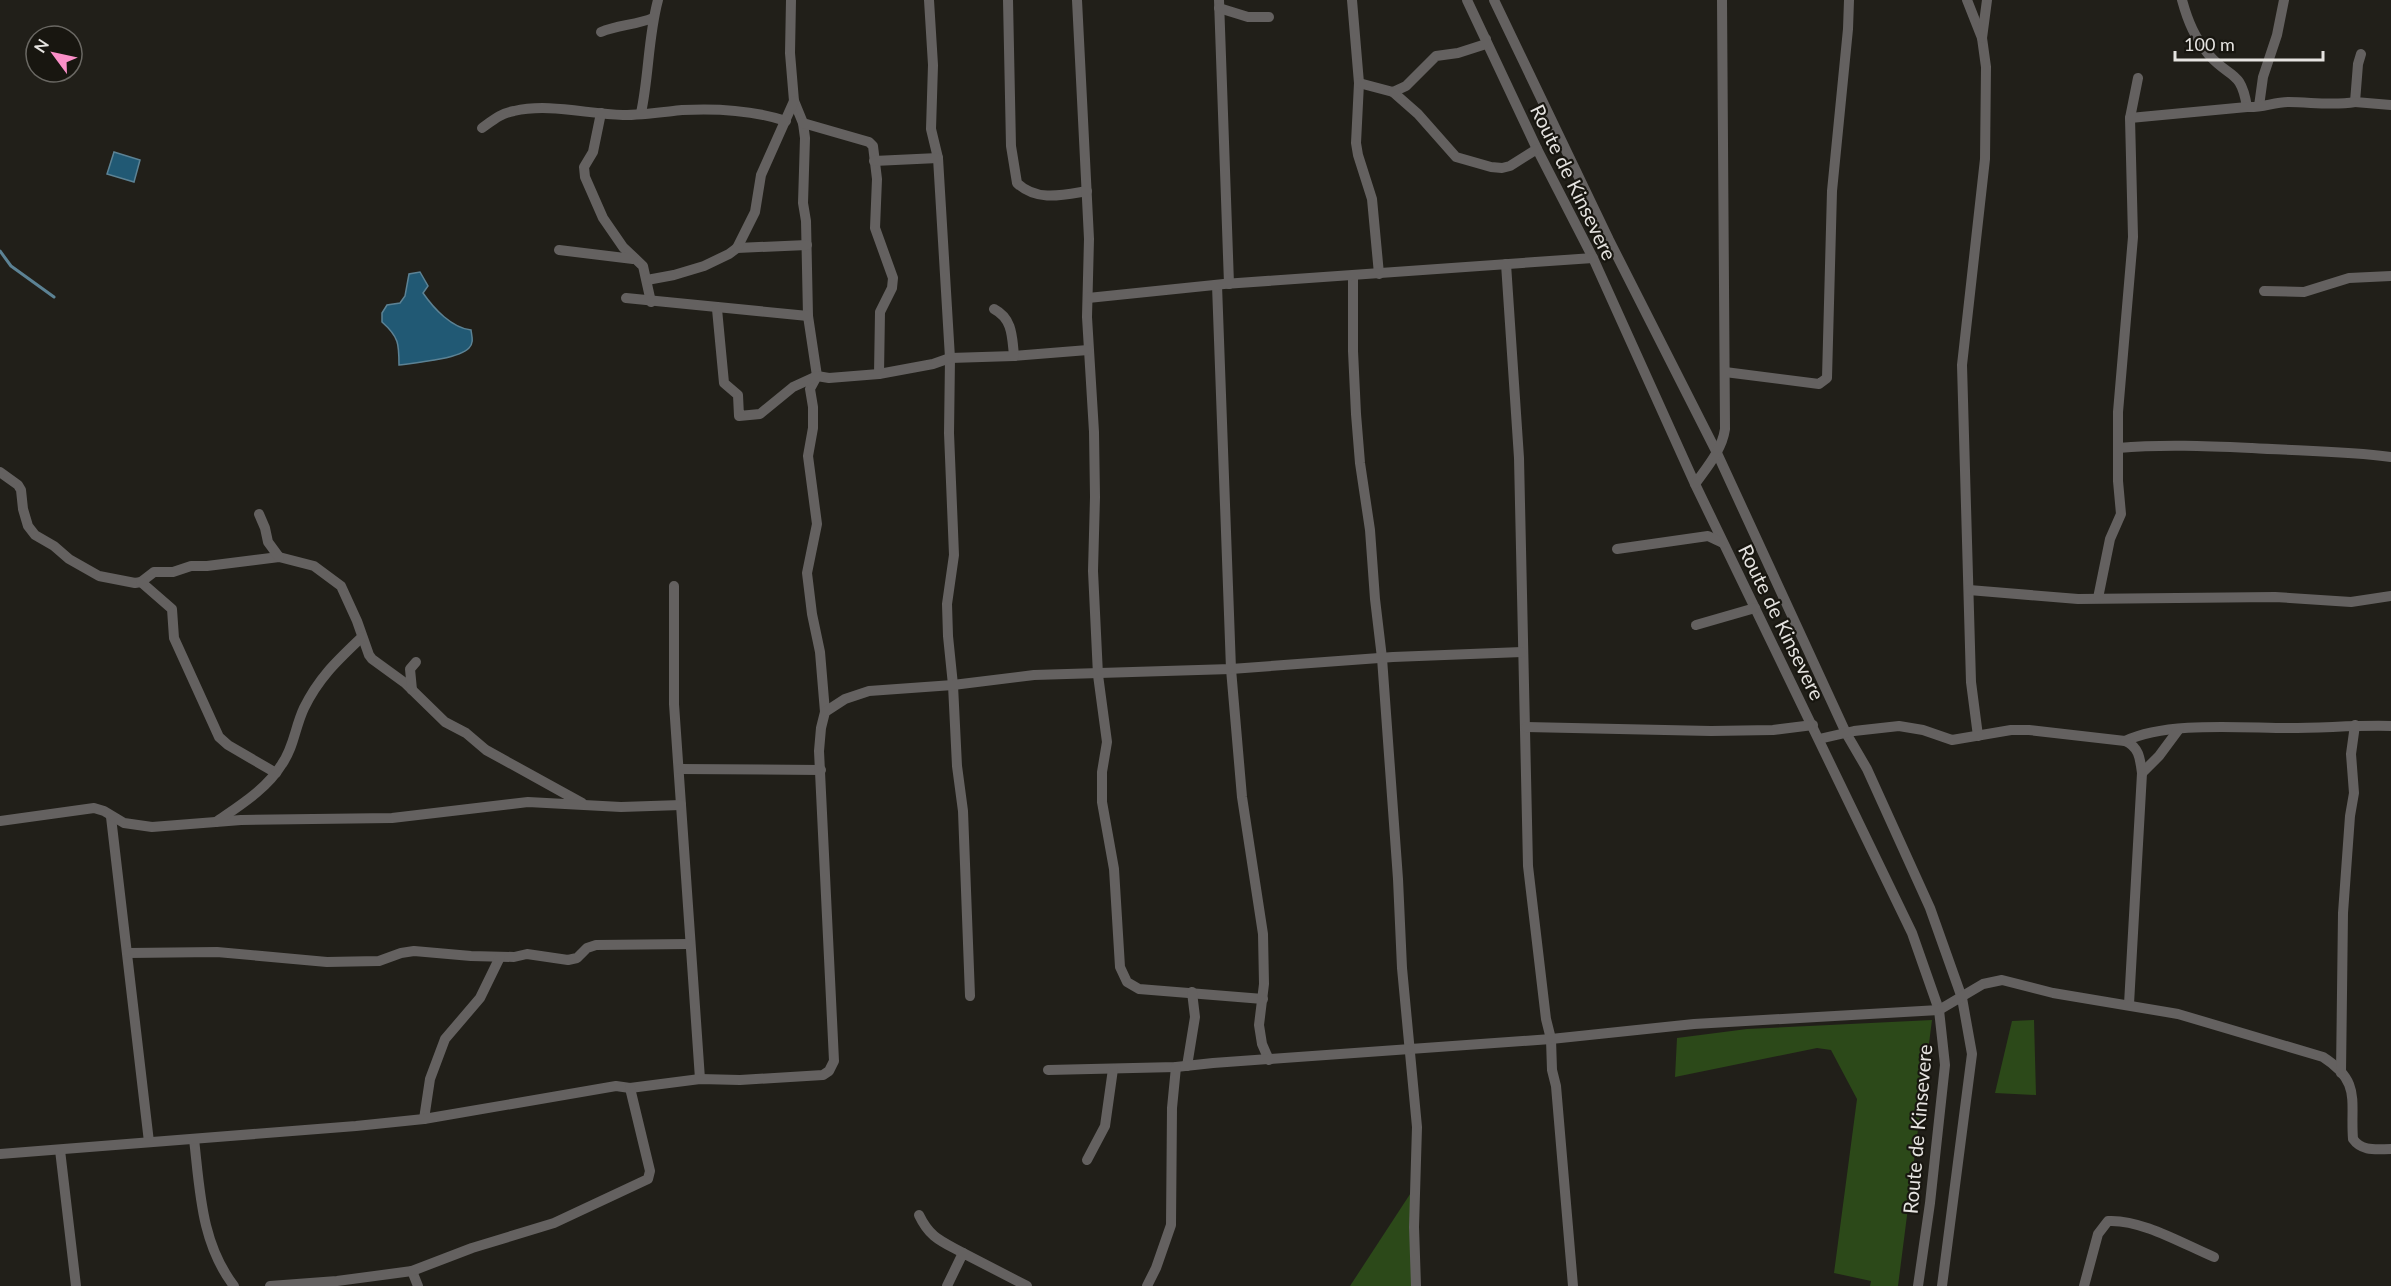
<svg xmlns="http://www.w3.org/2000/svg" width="2391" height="1286" viewBox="0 0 2391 1286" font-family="Lato,sans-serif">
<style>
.green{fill:#2c4919}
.water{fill:#215974;stroke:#5c8294;stroke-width:1.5}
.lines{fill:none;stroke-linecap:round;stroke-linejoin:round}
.stream{stroke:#5c8294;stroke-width:3}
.street{stroke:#646160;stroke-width:10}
.labels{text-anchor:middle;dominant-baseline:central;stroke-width:4.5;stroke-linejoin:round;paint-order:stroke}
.street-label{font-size:20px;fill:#e5e3e0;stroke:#181610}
</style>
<rect width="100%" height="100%" fill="#211f19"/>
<g class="green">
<polygon points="1932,1020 1898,1286 1870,1286 1871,1281 1834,1273 1857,1099 1831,1050 1817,1048 1675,1077 1677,1038 1747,1029"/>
<polygon points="2034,1020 2036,1095 1995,1093 2012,1021"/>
<polygon points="1416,1185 1417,1286 1350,1286"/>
</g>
<g class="water">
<polygon points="114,152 140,160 134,182 107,174"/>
<path d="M420 272 428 286 423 293C434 309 452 328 471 330 472 337 474 343 469 348 459 359 414 363 399 365 399 344 399 337 382 322V313L387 305 400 303 405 296 409 274Z"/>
</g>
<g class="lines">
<polyline class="stream" points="0,251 11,266 54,297"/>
<g class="street">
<polyline points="791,0 790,53 794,101 803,123 805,138 803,203 806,221 808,316 817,376 810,389 813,407 813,428 808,456 817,524 807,573 812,614 820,652 825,712"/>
<polyline points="929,0 933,65 931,129 938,158"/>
<path d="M1008 0 1011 146 1017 183C1037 202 1063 195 1087 191"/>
<polyline points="1077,0 1089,239 1087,317 1094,432 1095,497 1093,571 1098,675 1107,742 1102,772 1102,802 1114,869 1120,967 1127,982 1139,989 1263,999"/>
<polyline points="1219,0 1229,284"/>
<polyline points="1352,0 1359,83 1356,143 1358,155 1372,199 1379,274"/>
<polyline points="1467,0 1537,149 1593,258 1695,484 1912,933 1939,1010 1945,1065 1930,1203 1918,1286"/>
<polyline points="1494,0 1609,240 1717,453 1846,733 1867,769 1930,908 1962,998 1972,1054 1942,1286"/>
<polyline points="1967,0 1982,38 1986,67 1985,159 1962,365 1971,682 1978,736"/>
<path d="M2182 0C2188 22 2195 38 2209 55 2230 79 2241 69 2247 107"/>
<polyline points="1219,8 1248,17 1269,17"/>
<path d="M601 32C617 25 636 25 653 18"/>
<polyline points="1982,38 1987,0"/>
<polyline points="2361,54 2358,64 2355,102 2391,105"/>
<polyline points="1359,83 1393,92 1406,86 1436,56 1458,53 1486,44 1486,39"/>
<polyline points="1393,92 1418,114 1456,157 1491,167 1502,168 1510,166 1537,149"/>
<polyline points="2259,106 2263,77 2277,35 2284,0"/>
<polyline points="601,113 593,152 584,167 585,177 603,218 623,247 643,266 651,302"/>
<path d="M641 113C649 76 648 37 658 0"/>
<path d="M2130 118 2247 107C2262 108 2274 102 2289 102 2311 102 2332 106 2355 102"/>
<polyline points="803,123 869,142 873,146 877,179 875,228 893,278 892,288 880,312 879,374"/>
<path d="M482 128C492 121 501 113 514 111 549 103 587 114 623 115 642 115 663 112 682 110 718 108 752 110 786 121"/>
<polyline points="874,161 938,158 950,358 949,433 954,555 947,604 948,636 953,685 957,766 963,811 970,996"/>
<polyline points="737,248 807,245"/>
<polyline points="559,250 633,259"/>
<polyline points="1506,264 1519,458 1528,866 1546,1019 1551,1039 1552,1070 1556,1086 1573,1286"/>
<polyline points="1353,276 1353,351 1356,414 1360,463 1370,530 1375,599 1382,658 1398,879 1402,968 1417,1127 1414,1227 1416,1286"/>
<polyline points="647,280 674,275 704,266 729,254 737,248 755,212 761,175 794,101"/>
<polyline points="1217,285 1231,669 1242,797 1263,934 1264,984 1259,1025 1262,1044 1269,1060"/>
<polyline points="2264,291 2304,292 2349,278 2391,276"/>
<polyline points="626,298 808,316"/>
<polyline points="1088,298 1224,284 1593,258"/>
<polyline points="717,309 724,383 738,395 739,416 760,414 793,387 817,376 829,378 879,374 933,364 950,358 1014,356 1088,350"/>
<path d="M994 309C1013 319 1012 337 1014 356"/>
<polyline points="1725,372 1819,384 1827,378 1832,191 1848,29 1849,0"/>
<path d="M2118 448C2163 444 2207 446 2252 448 2299 451 2345 451 2391 457"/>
<polyline points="0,472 18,485 21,490 23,509 28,526 35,535 54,546 69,559 99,576 135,583 141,582 154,572 173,572 191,566 207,566 279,557 314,566 341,586 357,621 369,655 372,659 405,683 445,722 466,733 486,750 582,803"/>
<path d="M1695 484C1707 467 1722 450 1725 429L1722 0"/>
<polyline points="259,514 265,528 268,542 279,557"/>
<polyline points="1617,549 1708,536 1723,543"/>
<polyline points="141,582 172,609 174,638 219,737 228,745 276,773"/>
<polyline points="674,586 674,704 700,1079"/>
<polyline points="1969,590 2078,599 2275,597 2351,602 2391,596"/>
<polyline points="2098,598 2110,539 2121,514 2118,481 2118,412 2133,237 2130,118 2138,78"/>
<polyline points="1696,625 1755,608"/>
<polyline points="412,690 410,669 416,662"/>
<polyline points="1526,727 1711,731 1773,730 1813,725"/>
<path d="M1819 739 1854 731 1899 726 1923 730 1952 740 2011 730H2029L2125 741C2139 747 2140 758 2142 773L2129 1004"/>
<path d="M2125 741C2167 721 2242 728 2289 728 2323 728 2357 725 2391 726"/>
<polyline points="679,769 821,770"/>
<polyline points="2142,773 2159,756 2179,729"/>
<polyline points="111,817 149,1142"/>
<polyline points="0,821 94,808 104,811 124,823 152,827 241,820 392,818 528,802 621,807 681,805"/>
<path d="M216 822C239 806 267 789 282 764 294 747 295 727 304 708 319 677 338 660 362 637"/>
<polyline points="128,953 217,952 327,962 379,961 401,953 414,951 471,956 514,957 527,954 568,960 577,958 587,948 596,945 689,944"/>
<polyline points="1187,1066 1195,1017 1192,992"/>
<path d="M1048 1070 1176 1067 1213 1063 1551 1039 1694 1024 1939 1010 1983 984 2002 980 2053 993 2178 1014 2323 1057C2362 1082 2350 1101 2353 1139 2362 1152 2377 1149 2391 1149"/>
<polyline points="2341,1073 2343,913 2350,816 2354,793 2351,754 2355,725"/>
<polyline points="424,1119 430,1079 445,1039 480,998 500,957"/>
<path d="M194 1139C200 1191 201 1243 234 1286"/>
<polyline points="60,1150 76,1286"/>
<polyline points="0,1154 356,1126 424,1119 616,1086 630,1088 700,1079 740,1080 823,1075 829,1071 834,1061 819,751 821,728 825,712 845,699 869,691 953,685 1034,675 1231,669 1393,657 1522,652"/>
<polyline points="1087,1160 1105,1126 1113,1069"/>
<path d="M919 1215C930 1238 941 1241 963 1253"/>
<polyline points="412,1271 418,1286"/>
<polyline points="270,1286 337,1281 412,1271 472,1248 554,1223 648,1179 650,1171 630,1088"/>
<polyline points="947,1286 963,1253 1027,1286"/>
<polyline points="1147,1286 1156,1268 1171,1225 1172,1108 1176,1067"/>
<path d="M2084 1286 2098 1234 2108 1221C2141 1219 2183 1244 2214 1257"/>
</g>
</g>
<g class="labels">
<g class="street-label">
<text transform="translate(1574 182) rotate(64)">Route de Kinsevere</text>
<text transform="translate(1782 622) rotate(64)">Route de Kinsevere</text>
<text transform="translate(1917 1129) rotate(-85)">Route de Kinsevere</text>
</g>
</g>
<g transform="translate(54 54) rotate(303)"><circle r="28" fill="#181610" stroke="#6a6863" stroke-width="1.5"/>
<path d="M0-4.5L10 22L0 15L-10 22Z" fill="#fa8fc8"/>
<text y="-9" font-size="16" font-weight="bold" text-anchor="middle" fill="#e5e3e0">N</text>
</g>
<path d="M2175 51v9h148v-9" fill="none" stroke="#e5e3e0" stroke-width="3"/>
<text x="2184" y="51" font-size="18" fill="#e5e3e0" stroke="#181610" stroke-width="4.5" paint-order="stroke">100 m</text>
</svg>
